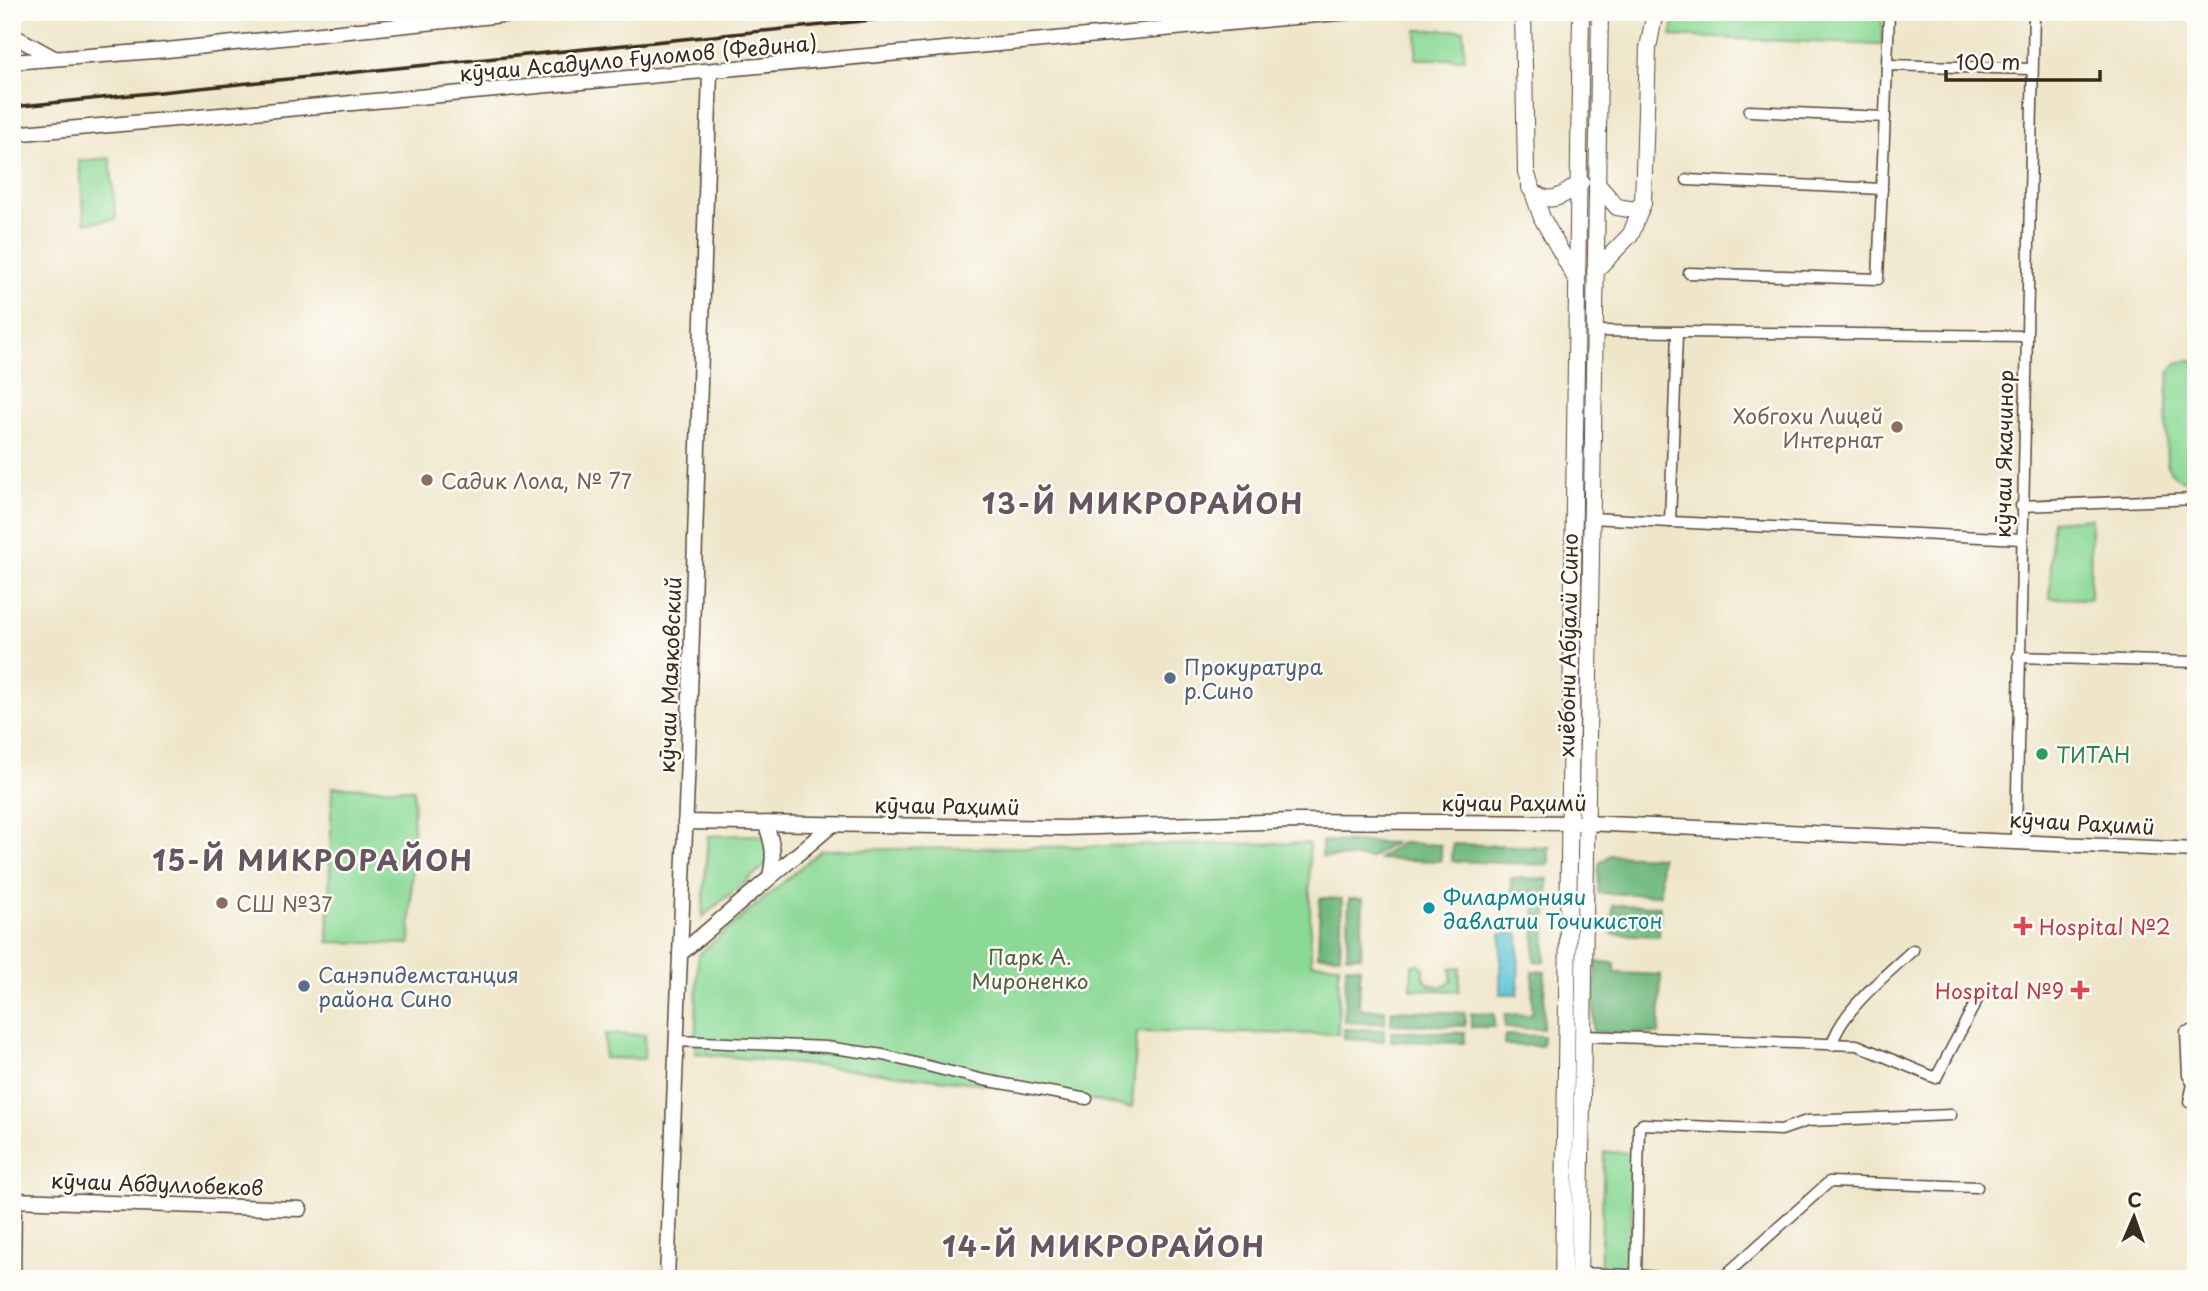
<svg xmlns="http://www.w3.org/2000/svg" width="2208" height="1291" viewBox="0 0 2208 1291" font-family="'Playpen Sans',sans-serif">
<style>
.green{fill:#8cd996;stroke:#64825a;stroke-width:2}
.forest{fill:#71b97f;stroke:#56724e;stroke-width:2}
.water{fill:#59c2d5;stroke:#4a767a;stroke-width:2}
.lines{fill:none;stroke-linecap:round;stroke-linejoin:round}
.minor-casing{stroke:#564638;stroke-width:13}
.tertiary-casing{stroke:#564638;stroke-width:17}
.secondary-casing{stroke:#564638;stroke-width:18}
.minor{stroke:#fff;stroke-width:10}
.tertiary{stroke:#fff;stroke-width:14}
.secondary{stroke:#fff;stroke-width:16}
.rail{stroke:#3b2a1e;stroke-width:3.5}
.education-dot{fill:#8d6e63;stroke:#fdfcf7;stroke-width:2.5}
.service-dot{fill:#5c6f8a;stroke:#fdfcf7;stroke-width:2.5}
.leisure-dot{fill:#2e9e5b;stroke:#fdfcf7;stroke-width:2.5}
.culture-dot{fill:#0f9aa8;stroke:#fdfcf7;stroke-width:2.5}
.health-dot{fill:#e0444e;stroke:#fdfcf7;stroke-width:2.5}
.labels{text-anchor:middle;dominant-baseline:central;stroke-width:5;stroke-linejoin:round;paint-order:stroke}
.street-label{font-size:21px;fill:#3b2a1e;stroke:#fdfcf7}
.education-label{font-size:21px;fill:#785e54;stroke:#fdfcf7;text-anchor:start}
.service-label{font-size:21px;fill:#4e5e75;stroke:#fdfcf7;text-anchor:start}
.leisure-label{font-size:21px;fill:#27864d;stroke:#fdfcf7;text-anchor:start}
.culture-label{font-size:21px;fill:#0d838f;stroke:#fdfcf7;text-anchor:start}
.health-label{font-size:21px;fill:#be3a42;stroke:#fdfcf7;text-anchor:start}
.park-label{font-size:21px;fill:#535f42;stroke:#fdfcf7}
.district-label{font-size:28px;font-weight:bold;letter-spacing:2px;fill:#675660;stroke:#fdfcf7}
</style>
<rect width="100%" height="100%" fill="#fdfcf7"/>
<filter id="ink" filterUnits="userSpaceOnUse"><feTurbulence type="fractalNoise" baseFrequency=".0143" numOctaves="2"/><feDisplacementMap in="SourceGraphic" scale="14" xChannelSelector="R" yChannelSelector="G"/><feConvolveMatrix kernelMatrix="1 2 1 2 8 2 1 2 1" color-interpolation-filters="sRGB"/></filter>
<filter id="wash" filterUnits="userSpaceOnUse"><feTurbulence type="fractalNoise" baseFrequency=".00686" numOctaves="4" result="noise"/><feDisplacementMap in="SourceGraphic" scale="28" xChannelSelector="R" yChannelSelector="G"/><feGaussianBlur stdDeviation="1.57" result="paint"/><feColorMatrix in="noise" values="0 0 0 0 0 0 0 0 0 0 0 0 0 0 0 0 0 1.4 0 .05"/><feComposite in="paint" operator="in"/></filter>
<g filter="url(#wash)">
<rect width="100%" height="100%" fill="#efe6ca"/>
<g class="green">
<polygon points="1676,12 1882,12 1882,45 1671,36"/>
<polygon points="1417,30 1464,30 1464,59 1416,59"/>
<polygon points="110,158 116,219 85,223 79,161"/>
<path d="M2190 360 2196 361V480C2186 482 2172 478 2168 467 2165 460 2167 379 2170 372 2172 368 2174 366 2177 363Z"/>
<polygon points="2091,518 2090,599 2050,598 2052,521"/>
<polygon points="332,787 414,789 410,944 328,942"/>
<polygon points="752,835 763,836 771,843 765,866 702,917 708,836"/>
<polygon points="1309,843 1311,963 1339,965 1338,1034 1137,1032 1132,1108 1032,1089 695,1053 698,955 821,850"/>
<path d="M1419 964 1424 968V977L1428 984C1438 987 1444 988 1452 980L1450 968 1460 967 1459 991 1411 989 1412 965Z"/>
<polygon points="605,1034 645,1035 644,1059 604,1058"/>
<polygon points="1604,1152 1633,1153 1629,1279 1600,1279"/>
</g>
<g class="forest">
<polygon points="1100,12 1240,12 1102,26"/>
<polygon points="1322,841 1394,843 1371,858 1322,857"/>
<polygon points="1401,843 1441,845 1441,861 1378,859"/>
<polygon points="1453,844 1549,847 1549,865 1452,861"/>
<polygon points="1610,855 1661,857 1660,895 1598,893 1599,864"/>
<polygon points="1511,878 1548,879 1547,916 1535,916 1536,893 1511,892"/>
<polygon points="1320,898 1342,899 1340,956 1318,955"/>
<polygon points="1349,899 1363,899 1361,956 1347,956"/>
<polygon points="1613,905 1660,906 1659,936 1612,934"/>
<polygon points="1535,926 1546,926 1545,962 1534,961"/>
<polygon points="1596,962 1615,963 1615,973 1661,975 1659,1034 1593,1032"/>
<polygon points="1346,966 1360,967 1359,1009 1385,1010 1385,1024 1344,1022"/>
<polygon points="1533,971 1545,972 1543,1029 1505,1028 1505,1014 1532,1015"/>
<polygon points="1392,1010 1465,1013 1465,1026 1391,1024"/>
<polygon points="1471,1013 1494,1014 1494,1027 1471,1027"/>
<polygon points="1344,1029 1384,1030 1384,1041 1344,1039"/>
<polygon points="1391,1031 1465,1033 1464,1043 1391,1041"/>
<polygon points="1505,1035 1543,1036 1542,1046 1504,1045"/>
</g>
<polygon class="water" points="1501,934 1519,934 1518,994 1500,994"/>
</g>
<g filter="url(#ink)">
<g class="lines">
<g class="minor-casing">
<g id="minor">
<polyline points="1887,65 1889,12"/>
<polyline points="1749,111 1885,117"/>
<polyline points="1687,180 1882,189"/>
<polyline points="1689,273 1878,279 1887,65 2032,69"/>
<polyline points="1594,331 2025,336"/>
<polyline points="2021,506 2196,499"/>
<polyline points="1590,518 2021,539"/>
<polyline points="1670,522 1677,334"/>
<polyline points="2018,657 2196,662"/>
<polyline points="2016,839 2034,12"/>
<polyline points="1583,1036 1857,1045 1936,1078 1977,1000"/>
<polyline points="676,1041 826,1047 883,1055 984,1080 1087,1099"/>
<path d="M1832 1045C1839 1013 1889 972 1913 950"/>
<polyline points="2189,1102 2193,1084 2188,1075 2186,1032 2196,1030"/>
<polyline points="1579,1273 1715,1279"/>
<polyline points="15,1279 16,1200"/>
<polyline points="1636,1279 1639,1127 1643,1124 1781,1130 1807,1121 1951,1115"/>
<polyline points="1721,1279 1829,1182 1977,1187"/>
</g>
</g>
<g class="tertiary-casing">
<g id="tertiary">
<polyline points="12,35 54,58"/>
<polyline points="12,62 167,50 532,12"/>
<polyline points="12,134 1350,12"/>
<polyline points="685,822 1064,828 1293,821 1585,823 2196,850"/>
<path d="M766 825C773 844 775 856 770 876"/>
<polyline points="680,954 832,825"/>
<polyline points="12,1200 300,1209"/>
<polyline points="667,1279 688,757 710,72"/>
</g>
</g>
<g class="secondary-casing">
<g id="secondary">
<polyline points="1523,12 1526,172 1542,218 1576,279"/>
<polyline points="1597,184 1617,207 1635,210 1643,203"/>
<path d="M1530 188C1548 208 1564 196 1581 182"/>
<polyline points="1595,271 1631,234 1643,203 1648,48 1655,12"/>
<polyline points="1563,1279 1581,12"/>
<polyline points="1579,1279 1600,12"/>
</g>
</g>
<use href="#minor" class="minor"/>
<use href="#tertiary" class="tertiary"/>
<use href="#secondary" class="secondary"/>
<polyline class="rail" points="12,107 951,12"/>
</g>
</g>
<g class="education-dot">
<circle cx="1897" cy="427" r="7"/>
<circle cx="427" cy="480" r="7"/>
<circle cx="222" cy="903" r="7"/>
</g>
<g class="service-dot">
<circle cx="1170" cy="678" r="7"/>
<circle cx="304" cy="986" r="7"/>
</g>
<circle class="leisure-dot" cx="2042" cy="754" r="7"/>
<circle class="culture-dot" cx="1429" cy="908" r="7"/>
<g class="health-dot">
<path d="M2019.5 915.5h7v7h7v7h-7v7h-7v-7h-7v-7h7z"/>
<path d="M2076.5 979.5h7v7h7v7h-7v7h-7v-7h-7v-7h7z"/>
</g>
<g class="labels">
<g class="street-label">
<text transform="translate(638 57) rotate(-5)">кӯчаи Асадулло Ғуломов (Федина)</text>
<text transform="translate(2003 454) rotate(-89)">кӯчаи Якачинор</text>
<text transform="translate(1567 645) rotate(-89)">хиёбони Абӯалӣ Сино</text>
<text transform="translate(669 675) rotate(-88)">кӯчаи Маяковский</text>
<text x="1514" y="802">кӯчаи Раҳимӣ</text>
<text transform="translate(947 805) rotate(1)">кӯчаи Раҳимӣ</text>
<text transform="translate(2082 822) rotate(3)">кӯчаи Раҳимӣ</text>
<text transform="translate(157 1183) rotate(2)">кӯчаи Абдуллобеков</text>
</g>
<g class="education-label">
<text x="1883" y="415" text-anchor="end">Хобгохи Лицей<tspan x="1883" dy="24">Интернат</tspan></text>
<text x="441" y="480">Садик Лола, № 77</text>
<text x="236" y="903">СШ №37</text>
</g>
<g class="service-label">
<text x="1184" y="666">Прокуратура<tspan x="1184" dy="24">р.Сино</tspan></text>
<text x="318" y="974">Санэпидемстанция<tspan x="318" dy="24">района Сино</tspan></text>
</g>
<g class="leisure-label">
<text x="2056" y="754">ТИТАН</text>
</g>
<g class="culture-label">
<text x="1443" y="896">Филармонияи<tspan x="1443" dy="24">давлатии Точикистон</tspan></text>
</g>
<g class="health-label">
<text x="2039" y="926">Hospital №2</text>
<text x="2064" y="990" text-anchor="end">Hospital №9</text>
</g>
<g class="park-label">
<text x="1030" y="956">Парк А.<tspan x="1030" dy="24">Мироненко</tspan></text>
</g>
<g class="district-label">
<text x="1143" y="502">13-Й МИКРОРАЙОН</text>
<text x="313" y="859">15-Й МИКРОРАЙОН</text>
<text x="1104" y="1245">14-Й МИКРОРАЙОН</text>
</g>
</g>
<rect width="2208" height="1291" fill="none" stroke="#fdfcf7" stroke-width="42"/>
<g transform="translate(2134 1217) rotate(2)" stroke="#fdfcf7" stroke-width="5" paint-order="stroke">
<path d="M0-5L12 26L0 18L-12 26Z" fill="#3b2a1e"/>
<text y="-10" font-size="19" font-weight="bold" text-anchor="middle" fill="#3b2a1e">С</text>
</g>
<path d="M1946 70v10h154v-10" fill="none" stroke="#3b2a1e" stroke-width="3.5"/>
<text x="1956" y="70" font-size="21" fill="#3b2a1e" stroke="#fdfcf7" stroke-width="5" paint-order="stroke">100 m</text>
</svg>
